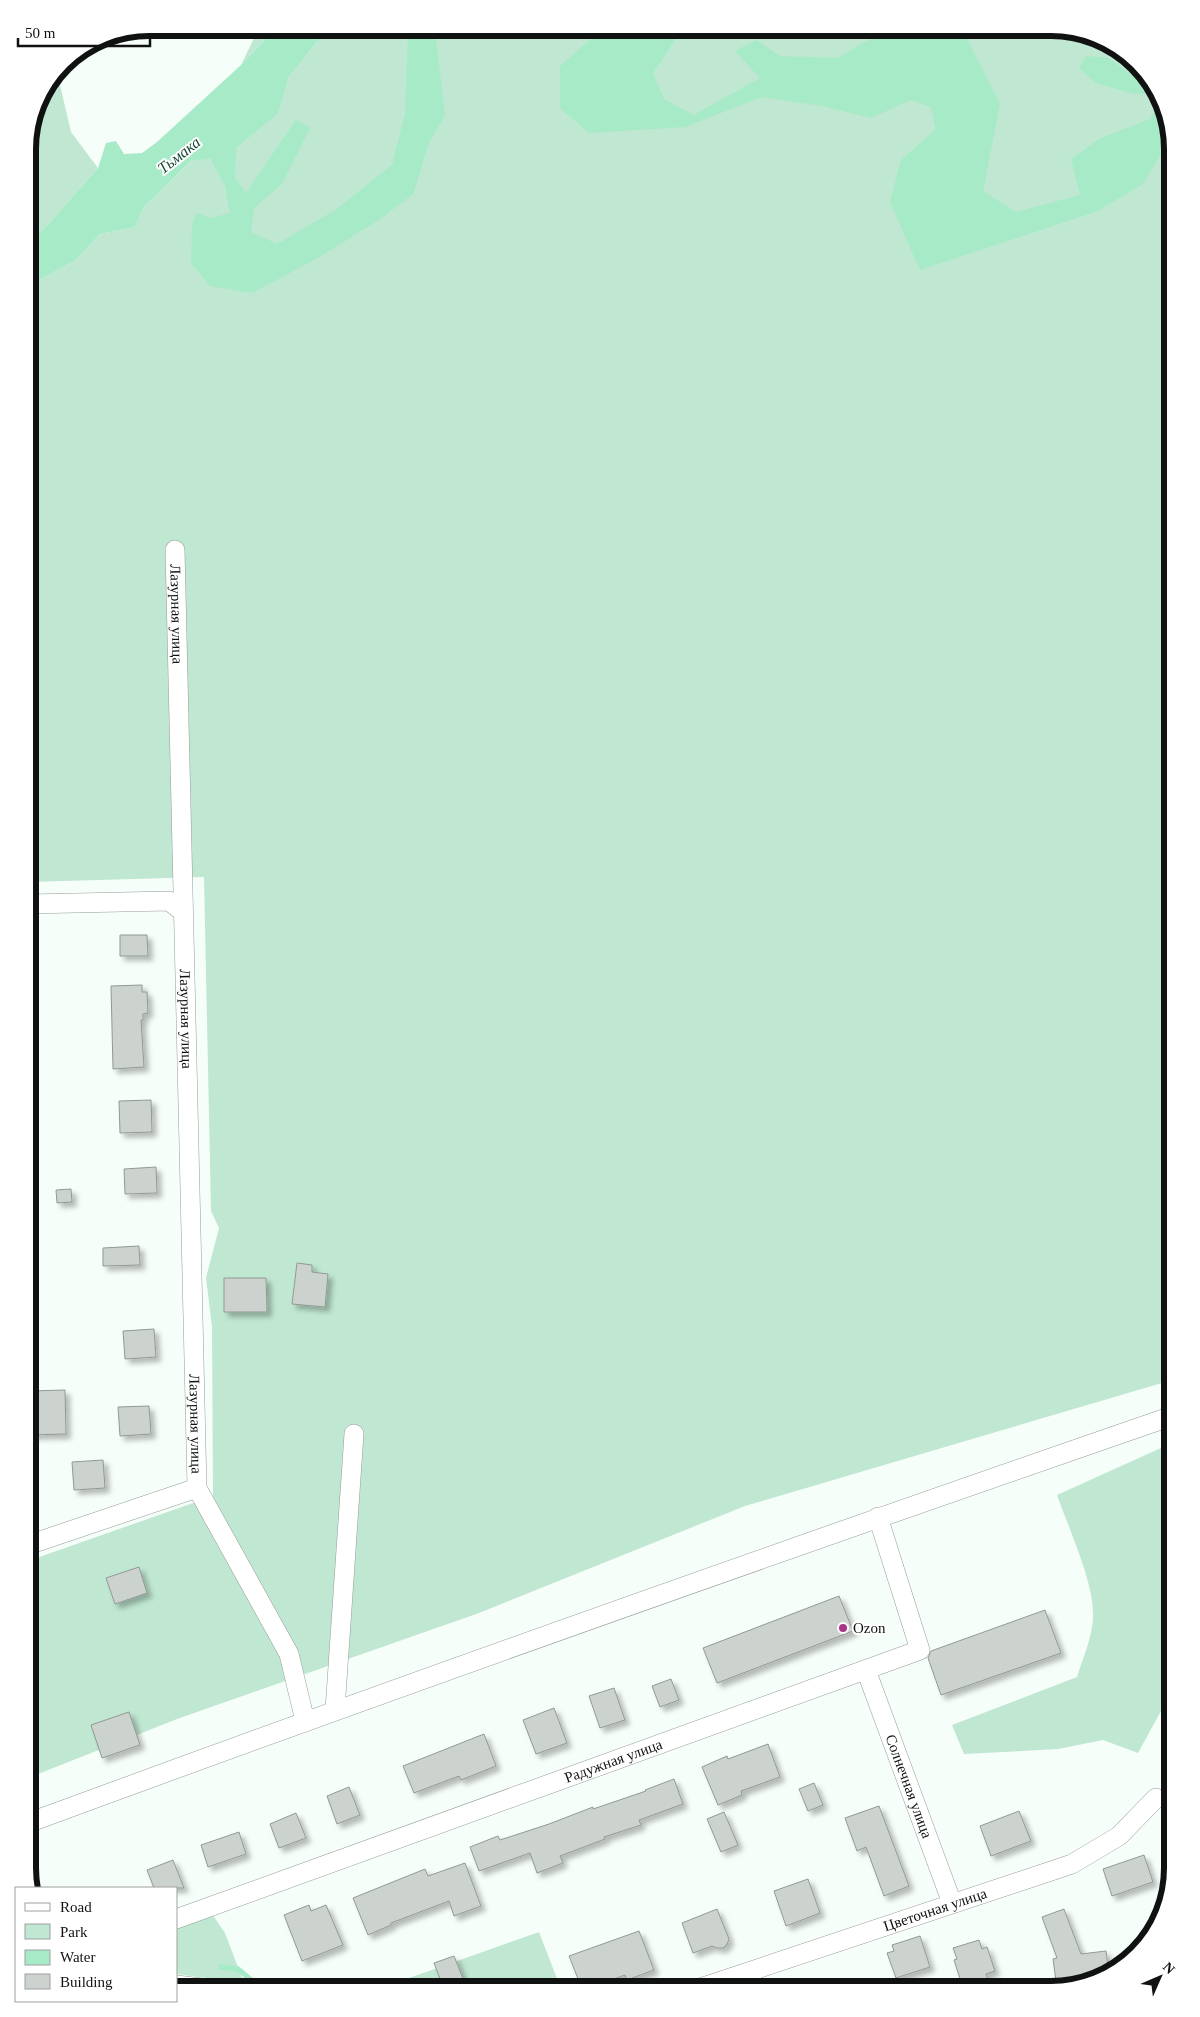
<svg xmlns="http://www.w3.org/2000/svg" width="1200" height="2017" viewBox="0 0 1200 2017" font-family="'Times New Roman',serif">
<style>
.green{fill:#bfe7d1}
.water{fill:#a7eac7}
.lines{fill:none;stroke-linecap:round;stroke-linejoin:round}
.stream{stroke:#a7eac7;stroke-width:5.5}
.building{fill:#ccd3cf;stroke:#929995;filter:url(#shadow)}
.street-casing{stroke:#969d99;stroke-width:20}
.street{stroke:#fff;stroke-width:19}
.poi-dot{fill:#aa3287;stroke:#fff;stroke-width:2}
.labels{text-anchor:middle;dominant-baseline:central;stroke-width:4;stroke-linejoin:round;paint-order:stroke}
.street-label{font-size:15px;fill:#101211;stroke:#fff}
.poi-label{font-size:15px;fill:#101211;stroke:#fff;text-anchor:start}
.water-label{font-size:16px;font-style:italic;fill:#144832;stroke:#fff}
.rim{fill:none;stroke:#101211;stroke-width:6}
</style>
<defs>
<filter id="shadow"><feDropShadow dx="4.5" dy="4.5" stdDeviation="2.5" flood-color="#0004"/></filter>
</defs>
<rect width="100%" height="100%" fill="#f6fef9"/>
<g class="green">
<polygon points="259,28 276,28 241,65"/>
<polygon points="328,28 1059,28 1076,37 1085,37 1119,48 1160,96 1172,149 1172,1380 745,1506 479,1613 177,1719 28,1778 28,1561 213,1496 212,1327 206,1278 219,1228 211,1211 204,877 28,882 28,286 76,260 100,234 135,227 143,208 226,127 288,78"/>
<polygon points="57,72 71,132 98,168 44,229 28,239 28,141 40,96"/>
<path d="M1172 1443V1691L1138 1753 1103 1740 1058 1749 964 1754 952 1725 1077 1677C1083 1658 1094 1633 1093 1613 1093 1580 1068 1527 1057 1495Z"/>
<polygon points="212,1914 225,1933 244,1983 176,1974 176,1926"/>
<polygon points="539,1932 561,1989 464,1989 395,1983"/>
</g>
<g class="water">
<polygon points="276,28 328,28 288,78 278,113 236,148 235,178 246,193 296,120 310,128 282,184 254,208 251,232 277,244 334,211 392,165 405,114 408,37 423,30 436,40 445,115 429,143 413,194 379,220 314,260 252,293 210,286 191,263 192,225 196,213 211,218 230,213 225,186 210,158 191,161 143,208 135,227 100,234 76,260 28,286 28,239 44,229 98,168 106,143 116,141 124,154 142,153 157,142 241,65"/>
<polygon points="608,28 683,28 653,73 664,99 694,115 760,78 735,51 756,40 780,56 837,58 889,28 957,28 966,37 1000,104 983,191 1016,212 1080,195 1071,159 1101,138 1150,119 1157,109 1160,97 1171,144 1165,148 1142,185 1095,212 920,270 890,202 901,160 936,129 931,107 911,100 871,118 822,106 762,97 685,127 589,133 560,108 560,66 600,31"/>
<polygon points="1086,56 1108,58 1134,76 1145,78 1158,93 1134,94 1096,83 1079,68"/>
</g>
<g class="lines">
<g class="stream">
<polyline points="221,1967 238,1969 256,1984 335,1989"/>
<polyline points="359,1989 373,1984 428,1989"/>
</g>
</g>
<g class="building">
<polygon points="120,935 147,935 148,956 120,956"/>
<polygon points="142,985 142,992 147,992 148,1013 143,1014 143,1020 141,1020 144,1067 113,1069 111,986"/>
<polygon points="151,1100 152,1132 120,1133 119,1101"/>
<polygon points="156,1167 157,1193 125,1194 124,1169"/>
<polygon points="71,1189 72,1202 57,1203 56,1190"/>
<polygon points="139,1246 140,1265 103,1266 103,1248"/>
<polygon points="297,1263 312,1265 312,1272 328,1274 325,1307 292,1304"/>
<polygon points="224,1278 266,1278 267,1312 224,1312"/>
<polygon points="154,1329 156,1357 125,1359 123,1331"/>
<polygon points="65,1390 66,1434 28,1435 28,1391"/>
<polygon points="149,1406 151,1434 120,1436 118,1407"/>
<polygon points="103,1460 105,1488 74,1490 72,1462"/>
<polygon points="139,1567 147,1593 115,1604 106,1578"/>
<polygon points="839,1596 853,1631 717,1683 703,1648"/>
<polygon points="1045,1610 1061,1653 941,1695 928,1658 931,1651"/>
<polygon points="671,1679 679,1700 660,1707 652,1686"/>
<polygon points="614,1688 625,1720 600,1728 589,1696"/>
<polygon points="554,1708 567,1743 536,1754 523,1720"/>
<polygon points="129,1712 140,1745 102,1758 91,1725"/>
<polygon points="484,1734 496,1766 461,1780 459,1776 414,1793 403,1766"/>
<polygon points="768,1744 780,1777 741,1791 742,1795 718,1805 702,1767 727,1756 728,1759"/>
<polygon points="674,1779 683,1804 639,1820 641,1825 604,1837 605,1839 560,1856 563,1863 537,1873 530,1853 479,1871 470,1847 498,1836 500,1840 549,1824 593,1807 593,1809 646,1791 645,1790"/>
<polygon points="814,1783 823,1805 808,1811 799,1789"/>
<polygon points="349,1787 360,1815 337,1824 327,1796"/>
<polygon points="879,1806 909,1886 884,1896 866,1847 857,1851 845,1818"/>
<polygon points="1019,1811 1031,1841 991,1856 980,1826"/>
<polygon points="724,1812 738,1845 721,1852 707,1819"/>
<polygon points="296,1813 306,1838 279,1848 270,1824"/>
<polygon points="239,1832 246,1854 208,1867 201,1845"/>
<polygon points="1144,1855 1153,1882 1112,1896 1103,1869"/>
<polygon points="173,1860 184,1888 154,1888 147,1870"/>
<polygon points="465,1863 481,1906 454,1916 449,1901 391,1923 391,1925 368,1935 353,1898 425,1869 428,1876"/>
<polygon points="808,1879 820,1913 786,1926 774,1891"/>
<polygon points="309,1905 311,1911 326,1905 343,1945 302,1961 284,1915"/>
<polygon points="717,1909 729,1939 727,1944 723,1948 717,1948 712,1946 693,1953 682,1923"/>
<polygon points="1064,1909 1081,1954 1106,1951 1109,1973 1056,1981 1053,1959 1057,1958 1042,1917"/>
<polygon points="639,1931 654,1970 627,1980 625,1975 587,1989 582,1989 569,1956"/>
<polygon points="920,1936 930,1967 896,1978 887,1953 894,1951 892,1945"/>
<polygon points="979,1940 982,1949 987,1947 995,1971 986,1974 989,1982 969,1989 966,1981 961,1982 954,1960 957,1959 953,1948"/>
<polygon points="454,1956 464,1981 451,1986 450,1982 442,1984 434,1963"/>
</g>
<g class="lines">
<g class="street-casing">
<g id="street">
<path id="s1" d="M175 550 197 1488 289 1654 305 1721"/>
<polyline points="28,904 169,901 182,911"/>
<polyline points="28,1545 197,1488"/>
<path id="s2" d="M866 1670 952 1903"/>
<polyline points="335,1710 354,1434"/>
<path d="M28 1823C408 1683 790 1548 1172 1416"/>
<path id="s3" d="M176 1919 920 1650 878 1517"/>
<polyline points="176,1985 210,1989"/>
<path id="s4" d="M697 1989 1072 1864 1119 1836 1156 1798"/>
</g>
</g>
<use href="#street" class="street"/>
</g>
<circle class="poi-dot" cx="843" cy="1628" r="5"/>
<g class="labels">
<g class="street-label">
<text stroke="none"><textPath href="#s1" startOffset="64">Лазурная улица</textPath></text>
<text stroke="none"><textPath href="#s1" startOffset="469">Лазурная улица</textPath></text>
<text stroke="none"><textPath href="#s1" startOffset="874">Лазурная улица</textPath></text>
<text stroke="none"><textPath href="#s3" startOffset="465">Радужная улица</textPath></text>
<text stroke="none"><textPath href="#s2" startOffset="124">Солнечная улица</textPath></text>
<text stroke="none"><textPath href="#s4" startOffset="251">Цветочная улица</textPath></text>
</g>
<g class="poi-label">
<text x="853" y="1628">Ozon</text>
</g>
<g class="water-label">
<text transform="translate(179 155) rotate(-38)">Тьмака</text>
</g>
</g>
<path d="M0 0H1200V2017H0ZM149 36H1051A113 113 0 0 1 1164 149V1868A113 113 0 0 1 1051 1981H149A113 113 0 0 1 36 1868V149A113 113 0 0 1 149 36Z" fill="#fff" fill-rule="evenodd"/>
<path class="rim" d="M149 36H1051A113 113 0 0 1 1164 149V1868A113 113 0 0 1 1051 1981H149A113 113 0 0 1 36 1868V149A113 113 0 0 1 149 36Z"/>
<rect x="15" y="1887" width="162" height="115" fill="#ffffff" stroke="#9fa0a0"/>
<rect x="25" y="1903" width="25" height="8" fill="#ffffff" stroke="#9fa0a0"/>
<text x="60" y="1912" font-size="15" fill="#101211">Road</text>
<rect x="25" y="1924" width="25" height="15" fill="#bfe7d1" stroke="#9fa0a0"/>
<text x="60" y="1937" font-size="15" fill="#101211">Park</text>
<rect x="25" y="1950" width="25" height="15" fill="#a7eac7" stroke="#9fa0a0"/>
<text x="60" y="1962" font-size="15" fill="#101211">Water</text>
<rect x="25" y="1974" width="25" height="15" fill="#ccd3cf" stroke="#9fa0a0"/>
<text x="60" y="1987" font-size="15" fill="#101211">Building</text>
<g transform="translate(1160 1977) rotate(45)" stroke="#ffffff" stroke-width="4" paint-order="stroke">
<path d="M0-4L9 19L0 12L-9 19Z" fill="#101211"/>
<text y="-8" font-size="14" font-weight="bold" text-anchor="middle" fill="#101211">N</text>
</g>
<path d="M18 38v8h132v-8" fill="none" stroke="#101211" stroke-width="2.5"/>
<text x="25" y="38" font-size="15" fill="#101211" stroke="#ffffff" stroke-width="4" paint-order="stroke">50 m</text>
</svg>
